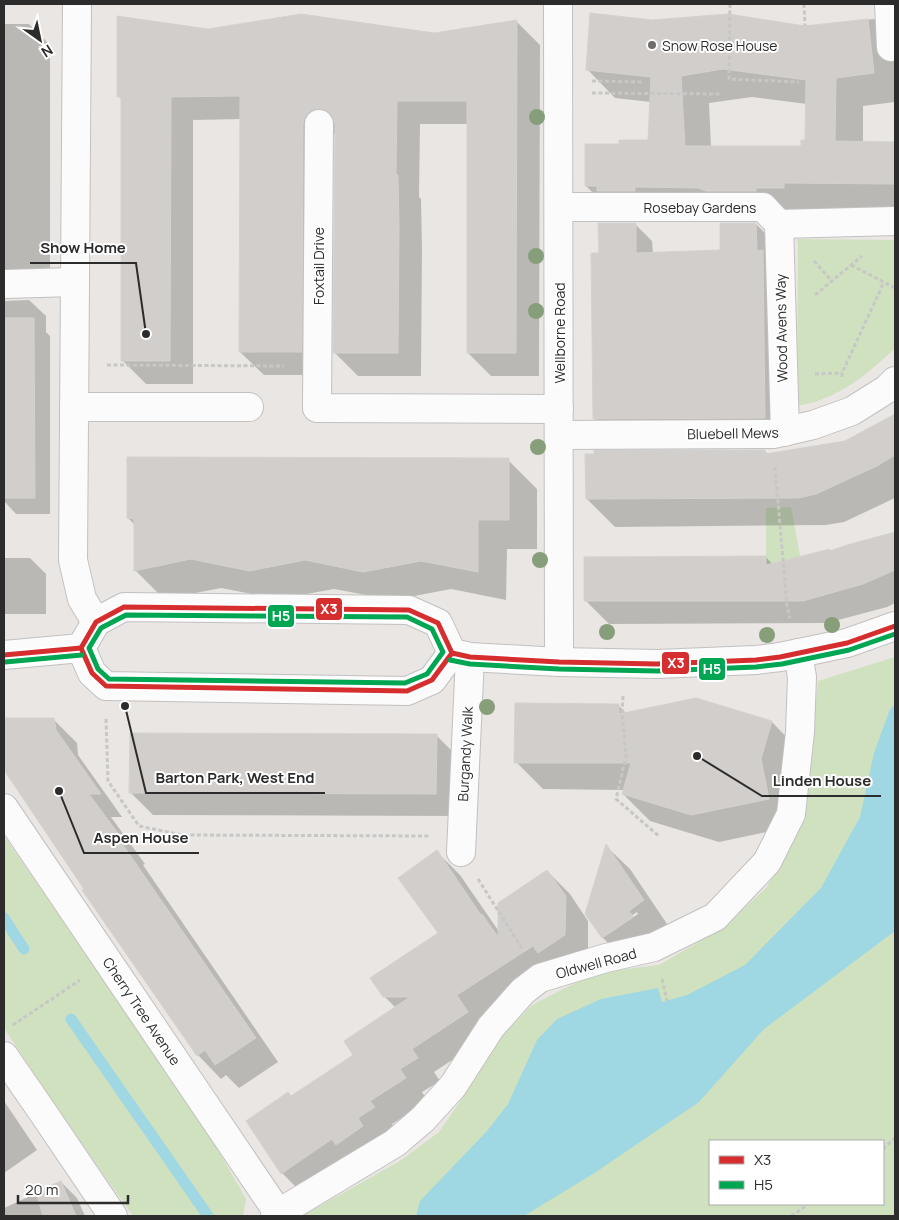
<svg xmlns="http://www.w3.org/2000/svg" width="899" height="1220" viewBox="0 0 899 1220" font-family="Manrope,sans-serif">
<style>
.green{fill:#d0e1c0;fill-rule:evenodd}
.water{fill:#9fd7e3}
.shadow{fill:#0003;fill-rule:evenodd}
.lines{fill:none;stroke-linecap:round;stroke-linejoin:round}
.stream{stroke:#9fd7e3;stroke-width:11}
.building{fill:#d1cecc;stroke:#d4d2cf;fill-rule:evenodd}
.minor-casing{stroke:#c2c1c1;stroke-width:30}
.path{stroke:#c7c7c6;stroke-width:3;stroke-dasharray:4 2.5;stroke-linecap:butt}
.minor{stroke:#fcfbfb;stroke-width:28}
.bus-1-casing{stroke:#fff;stroke-width:9}
.bus-2-casing{stroke:#fff;stroke-width:9}
.bus-1{stroke:#d62e2f;stroke-width:5}
.bus-2{stroke:#00a651;stroke-width:5}
.tree{fill:#869e79}
.poi-dot{fill:#6e6d6c;stroke:#fff;stroke-width:2}
.labels{text-anchor:middle;dominant-baseline:central;stroke-width:4;stroke-linejoin:round;paint-order:stroke}
.poi-label{font-size:14px;fill:#2c2c2c;stroke:#fff;text-anchor:start}
.street-label{font-size:14px;fill:#2c2c2c;stroke:#fff}
.leader{fill:none;stroke:#2c2c2c;stroke-width:2}
.callout-dot{fill:#2c2c2c;stroke:#fff;stroke-width:2}
.callout-label{font-size:15px;text-anchor:middle;font-weight:bold;fill:#2c2c2c;stroke:#fff;stroke-width:4;stroke-linejoin:round;paint-order:stroke}
.line-badge{stroke:#fff;stroke-width:2}
.badge-label{font-size:14px;text-anchor:middle;font-weight:bold;fill:#fff}
</style>
<rect width="100%" height="100%" fill="#e9e6e3"/>
<g class="green">
<path d="M797 239 895 240V348C873 369 849 390 820 400 813 403 804 404 797 406L798 244Z"/>
<polygon points="791,507 808,599 766,601 766,508"/>
<path d="M895 657V1216H302L400 1161 439 1132 466 1093 501 1038 532 1005 579 981 617 970 659 965 723 928 766 888 794 841 805 808 818 681ZM710 1141H883V1204H710Z"/>
<polygon points="4,836 200,1119 246,1199 243,1216 133,1216 67,1123 4,1028"/>
</g>
<polygon class="water" points="895,705 895,931 764,1029 699,1102 596,1172 524,1216 416,1216 420,1201 487,1131 508,1104 537,1040 557,1019 601,999 658,988 662,1002 687,995 745,965 821,888 860,817 874,753 890,709"/>
<g class="shadow">
<path d="M874 19 895 41V102L863 106V143H895V212L614 214 586 186 620 145 649 142 651 102 615 98 587 69 652 21 805 27ZM752 97 807 104 806 142 802 147H711L709 103Z"/>
<polygon points="517,22 540,45 539,376 491,376 468,353 468,124 420,124 419,197 421,199 422,249 421,376 358,376 334,352 336,132 328,140 325,375 264,375 240,352 241,119 193,120 193,384 146,384 122,360 122,100 119,96 208,30 434,35"/>
<polygon points="4,24 29,24 50,45 50,288 4,275"/>
<polygon points="635,224 652,241 653,253 721,252 756,224 773,241 781,435 612,436 595,419 601,254"/>
<polygon points="29,300 46,316 46,332 50,336 50,514 16,514 4,501 4,301"/>
<polygon points="895,415 895,498 844,522 826,525 615,527 587,499 764,451 769,455 845,442"/>
<polygon points="508,460 537,489 537,549 507,549 506,600 451,589 393,600 334,589 279,599 221,588 164,599 135,570 135,525 128,518"/>
<polygon points="895,534 895,603 887,607 827,623 609,624 586,601 766,557 773,565 830,550 831,552 847,546"/>
<polygon points="4,558 30,558 46,574 46,614 4,614"/>
<polygon points="696,700 772,722 799,750 795,826 719,842 650,821 623,794 624,790 543,789 516,762 619,706 627,714"/>
<polygon points="4,719 53,719 77,743 78,755 122,817 111,817 145,864 143,865 278,1062 239,1088 226,1075 221,1079 198,1055 4,768"/>
<polygon points="436,735 459,758 458,816 153,815 130,792"/>
<path d="M607 847 630 869 667 924 651 935 626 960 602 937ZM637 912 638 914 610 933V930Z"/>
<polygon points="437,852 460,875 500,933 547,871 570,894 588,921 588,958 555,969 479,1018 490,1035 434,1072 440,1081 422,1092 428,1101 392,1124 397,1130 305,1196 282,1173 292,1097 355,1055 396,1008 384,996 439,934"/>
<polygon points="4,1101 37,1150 4,1173"/>
<polygon points="61,1182 77,1198 85,1216 4,1216 4,1208"/>
</g>
<g class="lines">
<g class="stream">
<polyline points="4,918 24,949"/>
<polyline points="71,1019 208,1216"/>
</g>
</g>
<g class="building">
<path d="M590 13 652 20 728 14 805 26 868 19 874 73 836 78 835 141 895 142V184L784 183V188H756V191H706L698 188 635 187V191H597V186H585V144H619V140H648L651 77 586 70ZM723 69 806 80 805 140H801V146H685L681 76Z"/>
<polygon points="301,14 434,33 517,20 516,353 467,353 467,101 397,101 396,175 398,175 399,225 398,353 333,353 335,124 332,116 327,111 320,108 311,111 305,117 303,124 302,352 239,352 240,96 171,97 170,361 121,361 121,97 117,97 117,16 208,29"/>
<polygon points="598,223 636,223 636,253 720,250 720,223 756,223 757,251 763,250 765,418 593,419 591,253 599,253"/>
<polygon points="4,318 34,318 35,498 4,498"/>
<polygon points="895,414 895,455 877,466 816,494 798,498 586,499 585,454 594,454 594,450 765,450 765,454 845,441"/>
<polygon points="127,457 509,458 509,520 478,520 478,572 421,561 363,572 305,560 249,571 191,559 134,571 134,519 127,518"/>
<polygon points="895,532 895,570 863,584 803,601 584,601 584,557 766,556 766,565 830,549 830,551 847,545"/>
<polygon points="696,698 772,721 761,759 769,799 691,815 622,794 631,763 514,763 515,703 619,704 619,714"/>
<polygon points="4,718 54,718 56,730 101,794 89,794 123,840 121,842 256,1038 215,1065 205,1050 197,1056 82,890 84,889 4,770"/>
<polygon points="130,733 437,734 436,794 129,793"/>
<polygon points="606,844 644,900 629,911 633,917 602,938 585,914"/>
<polygon points="437,850 481,915 482,914 498,937 498,903 547,870 566,896 565,935 538,953 533,946 457,995 468,1012 412,1049 418,1058 400,1069 406,1078 370,1101 375,1107 358,1118 363,1126 336,1145 332,1139 281,1174 246,1121 288,1092 291,1096 353,1055 344,1041 410,997 383,997 370,978 438,933 398,878"/>
<polygon points="61,1181 76,1216 43,1216 36,1192"/>
</g>
<g class="lines">
<g class="minor-casing">
<g id="minor">
<polyline points="77,4 73,560 82,599 96,622"/>
<polyline points="558,4 559,662"/>
<polyline points="889,4 891,47"/>
<polyline points="319,124 317,408 559,409"/>
<polyline points="559,207 763,207 779,224 895,221"/>
<polyline points="779,224 785,432"/>
<polyline points="4,284 75,282"/>
<polyline points="74,407 249,407"/>
<polyline points="559,435 773,434 813,425 852,411 887,389 895,381"/>
<polygon points="124,607 409,610 438,623 452,653 432,680 407,691 106,686 92,673 81,648 96,622"/>
<polyline points="452,653 470,657 559,662 657,664 756,660 780,657 847,643 895,626"/>
<polyline points="4,655 81,648"/>
<polyline points="4,808 279,1214"/>
<polyline points="461,852 470,657"/>
<polyline points="4,1056 46,1117 113,1216"/>
<polyline points="275,1216 292,1205 395,1143 423,1119 453,1086 491,1027 523,991 540,978 606,958 654,947 715,917 767,862 791,814 800,732 802,677 798,653"/>
</g>
</g>
<g class="path">
<polyline points="730,4 729,79 799,82"/>
<polyline points="804,4 805,26"/>
<polyline points="592,81 644,82"/>
<polyline points="592,93 720,94"/>
<polyline points="814,261 832,281"/>
<polyline points="851,265 895,288"/>
<polyline points="815,295 862,256"/>
<polyline points="107,365 284,366"/>
<polyline points="815,374 842,373"/>
<polyline points="842,377 842,373 884,282"/>
<polyline points="775,467 787,606 790,618"/>
<polyline points="623,696 622,713 626,756 616,799 660,837"/>
<polyline points="106,719 108,781 139,826 182,835 430,836"/>
<polyline points="478,879 523,950"/>
<polyline points="662,979 667,1001"/>
<polyline points="13,1025 80,980"/>
<polyline points="883,1149 895,1138"/>
<polyline points="791,1216 809,1204"/>
</g>
<use href="#minor" class="minor"/>
<g class="bus-1-casing">
<g id="bus-1">
<polygon points="124,607 409,610 438,623 452,653 432,680 407,691 106,686 92,673 81,648 96,622"/>
<polyline points="452,653 470,657 559,662 657,664 756,660 780,657 847,643 895,626"/>
<polyline points="4,655 81,648"/>
</g>
</g>
<g class="bus-2-casing">
<g id="bus-2">
<polygon points="126,615 407,617 432,629 443,652 427,674 405,683 109,679 98,669 89,648 101,628"/>
<polyline points="450,660 470,664 559,669 657,671 756,667 782,664 849,650 895,634"/>
<polyline points="5,662 82,655"/>
</g>
</g>
<use href="#bus-1" class="bus-1"/>
<use href="#bus-2" class="bus-2"/>
</g>
<g class="tree">
<circle cx="537" cy="117" r="8"/>
<circle cx="536" cy="256" r="8"/>
<circle cx="536" cy="311" r="8"/>
<circle cx="538" cy="447" r="8"/>
<circle cx="540" cy="560" r="8"/>
<circle cx="832" cy="625" r="8"/>
<circle cx="607" cy="632" r="8"/>
<circle cx="767" cy="635" r="8"/>
<circle cx="487" cy="707" r="8"/>
</g>
<circle class="poi-dot" cx="652" cy="45" r="5"/>
<g class="labels">
<g class="poi-label">
<text x="662" y="45">Snow Rose House</text>
</g>
<g class="street-label">
<text x="700" y="207">Rosebay Gardens</text>
<text transform="translate(318 266) rotate(-90)">Foxtail Drive</text>
<text transform="translate(781 328) rotate(-91)">Wood Avens Way</text>
<text transform="translate(559 333) rotate(-90)">Wellborne Road</text>
<text transform="translate(733 433) rotate(-1)">Bluebell Mews</text>
<text transform="translate(465 754) rotate(-87)">Burgandy Walk</text>
<text transform="translate(596 963) rotate(-15)">Oldwell Road</text>
<text transform="translate(142 1011) rotate(56)">Cherry Tree Avenue</text>
</g>
</g>
<path class="leader" d="M146 334L136 263H30M125 706L146 793H325M697 756L762 796H881M59 791L84 853H199"/>
<g class="callout-dot">
<circle cx="146" cy="334" r="5"/>
<circle cx="125" cy="706" r="5"/>
<circle cx="697" cy="756" r="5"/>
<circle cx="59" cy="791" r="5"/>
</g>
<g class="callout-label">
<text x="83" y="253">Show Home</text>
<text x="235" y="783">Barton Park, West End</text>
<text x="822" y="786">Linden House</text>
<text x="141" y="843">Aspen House</text>
</g>
<g class="line-badge">
<rect x="315" y="597" width="28" height="24" rx="5" fill="#d62e2f"/>
<rect x="267" y="604" width="28" height="24" rx="5" fill="#00a651"/>
<rect x="661" y="651" width="29" height="24" rx="5" fill="#d62e2f"/>
<rect x="698" y="657" width="28" height="24" rx="5" fill="#00a651"/>
</g>
<g class="badge-label">
<text x="329" y="614">X3</text>
<text x="281" y="621">H5</text>
<text x="676" y="668">X3</text>
<text x="712" y="674">H5</text>
</g>
<rect width="899" height="1220" fill="none" stroke="#2c2c2c" stroke-width="10"/>
<rect x="709" y="1140" width="175" height="65" fill="#ffffff" stroke="#ababab"/>
<rect x="719" y="1156" width="25" height="8" fill="#d62e2f" stroke="#ababab"/>
<text x="754" y="1165" font-size="15" fill="#2c2c2c">X3</text>
<rect x="719" y="1181" width="25" height="8" fill="#00a651" stroke="#ababab"/>
<text x="754" y="1190" font-size="15" fill="#2c2c2c">H5</text>
<g transform="translate(40 40) rotate(147)" stroke="#ffffff" stroke-width="4" paint-order="stroke">
<path d="M0-4L9 19L0 12L-9 19Z" fill="#2c2c2c"/>
<text y="-8" font-size="14" font-weight="bold" text-anchor="middle" fill="#2c2c2c">N</text>
</g>
<path d="M18 1195v8h110v-8" fill="none" stroke="#2c2c2c" stroke-width="2.5"/>
<text x="25" y="1195" font-size="15" fill="#2c2c2c" stroke="#ffffff" stroke-width="4" paint-order="stroke">20 m</text>
</svg>
